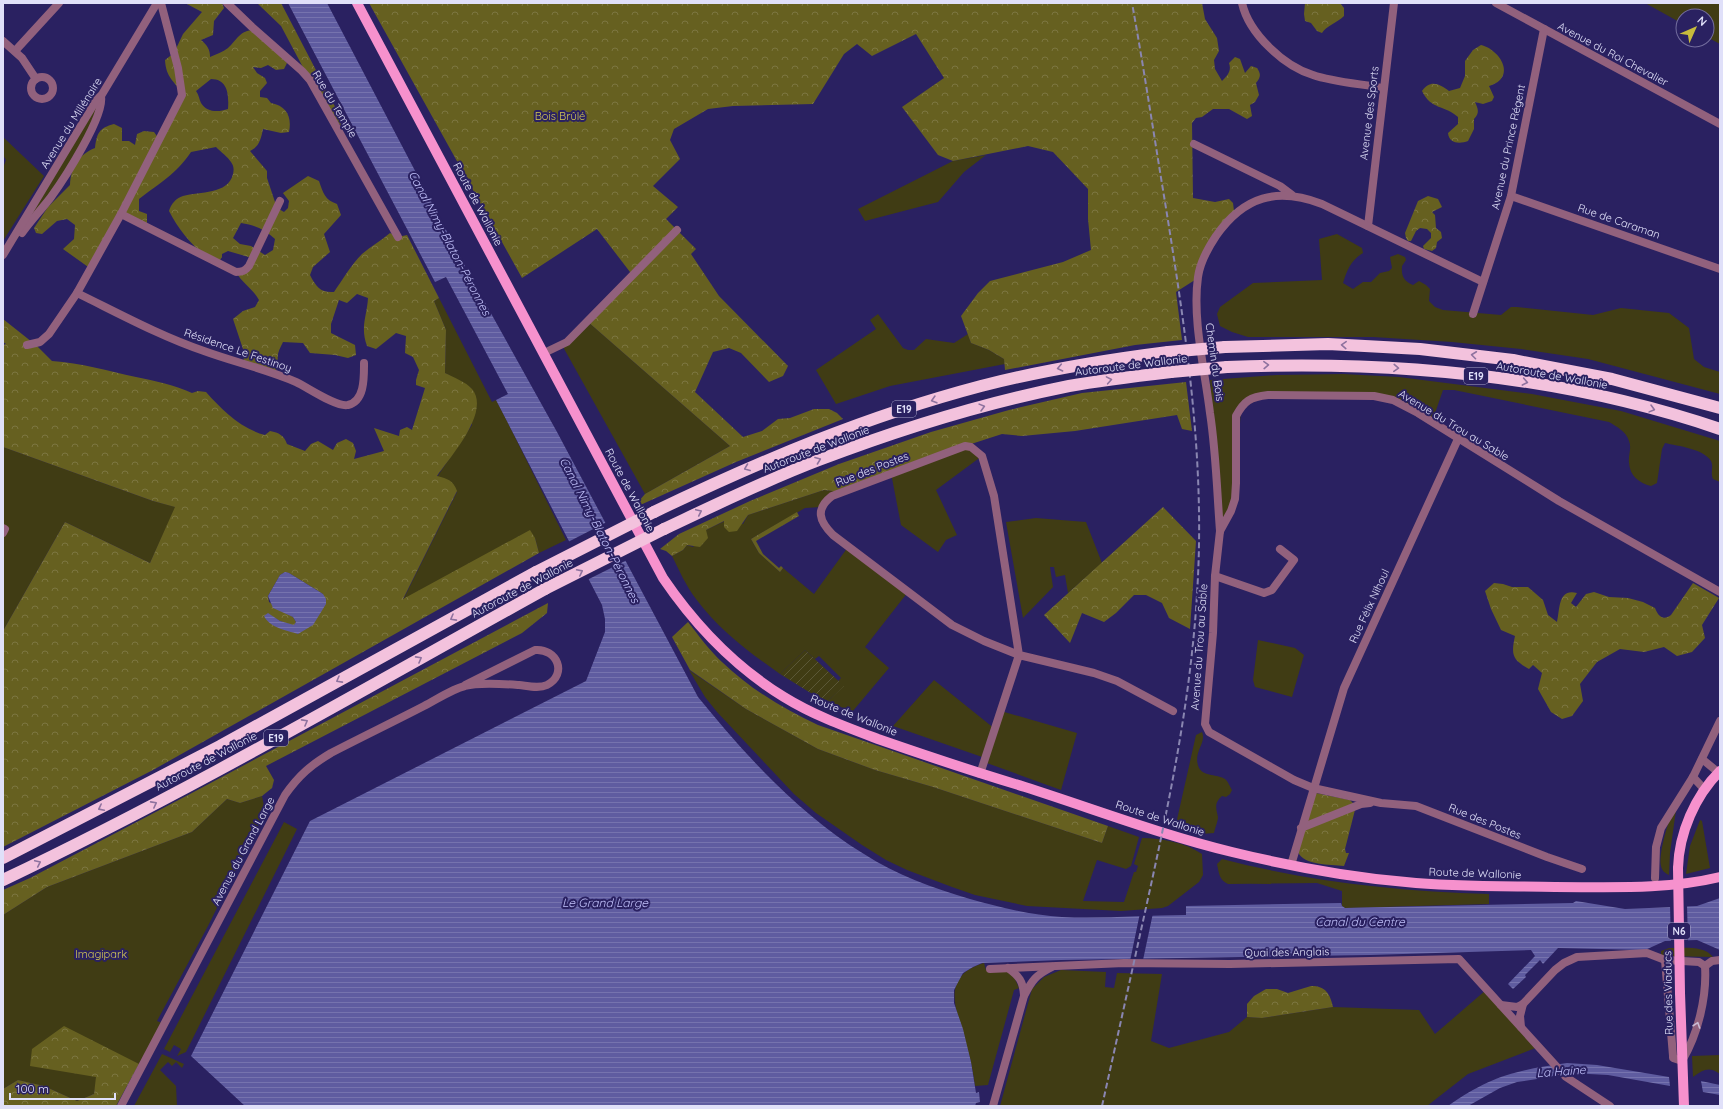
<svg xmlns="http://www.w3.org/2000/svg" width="1723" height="1109" viewBox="0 0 1723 1109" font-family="Quicksand,sans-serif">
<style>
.green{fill:#403c14}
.forest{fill:url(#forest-crowns);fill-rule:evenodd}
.garden{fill:url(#garden-furrows)}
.water{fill:url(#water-rules)}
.pier{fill:#2a2161}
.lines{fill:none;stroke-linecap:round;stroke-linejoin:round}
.minor{stroke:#92617d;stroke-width:8}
.major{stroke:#f691cd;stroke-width:10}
.highway{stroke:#f3c2dd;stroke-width:12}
.rail{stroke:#8a86b1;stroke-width:2;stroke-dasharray:6 3;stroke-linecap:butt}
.major-bridge{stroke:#f691cd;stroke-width:10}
.highway-bridge{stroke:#f3c2dd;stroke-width:12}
.oneway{stroke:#8e729f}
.oneway2{stroke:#c9bad4}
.labels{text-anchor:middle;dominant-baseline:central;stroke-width:4;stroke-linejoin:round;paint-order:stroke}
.shield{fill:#2a2161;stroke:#a9a7cb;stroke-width:1}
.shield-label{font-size:10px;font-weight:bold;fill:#e0e0f9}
.street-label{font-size:11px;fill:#e0e0f9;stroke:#2a2161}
.park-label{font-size:11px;fill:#d1c654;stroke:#2a2161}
.water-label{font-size:12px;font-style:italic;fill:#c0c0fa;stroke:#2a2161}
</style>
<defs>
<pattern id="forest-crowns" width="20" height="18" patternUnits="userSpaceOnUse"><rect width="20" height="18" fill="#666020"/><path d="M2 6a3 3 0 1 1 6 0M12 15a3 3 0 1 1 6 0" fill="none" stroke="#7c7641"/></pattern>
<pattern id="garden-furrows" width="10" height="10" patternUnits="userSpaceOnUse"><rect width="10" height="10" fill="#403c14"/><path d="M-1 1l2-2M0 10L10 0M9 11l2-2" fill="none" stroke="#5b5837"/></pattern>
<pattern id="water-rules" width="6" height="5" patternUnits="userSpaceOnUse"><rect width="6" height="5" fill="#5f5ca0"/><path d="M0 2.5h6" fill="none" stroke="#7673ae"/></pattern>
</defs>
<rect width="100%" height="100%" fill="#2a2161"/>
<g class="green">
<polygon points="1645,3 1720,3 1720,44 1707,37 1707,16 1683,16 1683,24"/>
<polygon points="101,96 84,143 27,226 3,257"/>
<polygon points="3,137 44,176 3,241 3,168 6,160 3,155"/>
<polygon points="986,155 964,172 938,202 865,221 858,209 953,161"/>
<path d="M1337 234 1362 248 1363 253C1351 260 1347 270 1343 283L1353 289 1363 282H1371L1380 273 1389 271 1392 268 1390 257 1398 254 1405 257 1406 260 1402 266C1401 276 1404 281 1413 285L1419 281 1426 285 1430 289 1429 301 1435 307 1443 310 1501 315 1511 307H1517L1593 315 1621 308 1669 313 1689 328 1694 359 1704 367 1720 372V394L1588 359 1521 349 1452 342 1373 337H1248L1232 332 1220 326 1217 314 1220 307 1253 283 1322 280 1319 239Z"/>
<polygon points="439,298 492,402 496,400 506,419 566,540 539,553 535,538 403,600 457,492 437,477 472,425 471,388 445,373 446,330 434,301"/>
<polygon points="878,314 903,348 908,350 914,350 926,339 954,343 968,334 971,343 989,350 1004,359 1005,364 890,386 836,404 816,370 876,329 870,320"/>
<polygon points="587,321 730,446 645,494 562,345"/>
<path d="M1343 374 1399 377 1532 394 1621 411 1720 441V482L1713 479C1710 472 1714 467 1711 461 1704 449 1678 446 1665 443L1662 449 1657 483 1651 486C1639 483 1630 476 1629 463 1628 455 1632 448 1629 441 1626 431 1617 427 1609 422L1454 390H1443L1432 422 1393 400 1268 395 1241 408 1235 499 1220 531 1210 380 1277 375Z"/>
<polygon points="965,446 982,456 936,490 957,535 946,540 938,552 901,525 891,473"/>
<polygon points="3,447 153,501 176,507 150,563 65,522 3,631"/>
<path d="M824 490 842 492 821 507 805 508 751 539 759 553 780 572 783 568 814 594 848 547 908 592 865 647 889 668 852 712 828 701 843 686 838 681 841 678 819 656 815 659 805 650 780 674C750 653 718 629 696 599 686 586 679 570 672 556L683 550 687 545 693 547 706 530 725 521 743 524 748 515Z"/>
<polygon points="1036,518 1086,522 1102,563 1068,593 1065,575 1056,577 1054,567 1050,567 1053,587 1023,618 1006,522"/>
<polygon points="1258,640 1295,648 1304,655 1292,697 1255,687 1253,680"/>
<path d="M689 670 746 709 818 749 875 770 933 787 1102 843 1108 826 1139 837 1131 866 1126 869 1097 860 1083 901 1124 902 1134 872H1136L1138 866 1134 864 1142 838C1162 838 1186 843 1202 854L1203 875 1199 882 1168 906 1162 908 1121 911 1027 906 975 895 952 887 907 870 886 860 862 845 816 813 794 794 717 712 705 697Z"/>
<polygon points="934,680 995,729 1001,711 1077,733 1061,790 984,762 985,758 893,726"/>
<path d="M1202 732C1207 744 1192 752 1199 768 1204 777 1218 774 1225 779 1228 781 1230 787 1232 790L1230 794 1226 797 1222 796C1214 803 1216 808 1218 817 1218 821 1215 828 1214 833 1201 834 1183 836 1176 824L1196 735Z"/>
<polygon points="262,796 265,811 208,926 157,1021 162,1023 139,1064 97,1077 94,1094 77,1101 44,1086 18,1080 3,1089 3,915 47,887 192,832 227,799 240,803"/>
<path d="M1677 803 1670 853 1669 875C1665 873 1662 871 1661 866 1658 853 1670 814 1677 803Z"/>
<polygon points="1700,820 1702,821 1710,868 1686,874 1690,846"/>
<polygon points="284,822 297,829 186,1052 177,1056 181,1049 174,1045 170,1052 164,1049"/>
<path d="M1222 859C1311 882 1397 891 1489 894V904L1345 908 1342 906V891L1317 883 1228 884C1219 880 1219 873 1217 864Z"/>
<path d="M1669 948C1681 948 1705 945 1713 957L1663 956 1661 954V951Z"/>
<path d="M984 963 986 970 1008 968 1015 979 1019 988 1014 990 988 1085 975 1086C973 1071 970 1056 965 1041 956 1009 940 976 984 963Z"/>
<polygon points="1061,970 1106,972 1105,987 1114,988 1117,973 1162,974 1151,1041 1169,1048 1229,1032 1247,1017 1262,1018 1333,1007 1419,1010 1435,1034 1486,990 1538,1047 1468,1074 1427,1106 1000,1106 1032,989 1044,977"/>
<polygon points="162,1054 184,1064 182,1068 176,1062 172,1066 168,1062 160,1070 176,1086 177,1106 134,1106"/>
<path d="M1720 1055V1074C1709 1066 1703 1070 1693 1077L1692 1056Z"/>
</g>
<g class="forest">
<path d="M185 3H222L224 8 214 21 213 35 201 40C207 45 210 49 210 57 216 54 223 52 228 48 237 40 240 30 254 30L287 63 284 69 276 70 268 65 261 68 253 67 257 73 265 78 267 83 260 91V97L267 98 271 103C287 106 292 117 289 132L281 133 263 129C261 139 259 147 250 151L267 171V178L277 208 284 212 288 208 289 201 283 193 308 176 319 181C323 193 325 200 337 204L341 215 324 234 330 252 313 267 310 275C316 287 321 293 334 292 343 279 351 265 362 254 371 246 381 241 390 233L398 237 407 235 439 298 434 301 446 330 445 373C453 377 466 382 472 389 491 412 450 457 437 476 448 479 453 480 457 491L403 599 530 530 535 538 539 553 153 770 3 847V631L65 522 150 563 175 507 153 501 3 447V345L6 344 3 342V319L37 346 52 361C81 363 108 371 136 377 155 381 175 385 192 393L198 391 206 392C221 409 241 429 265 435L270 431C279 433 284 435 287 444L305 451 311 444 318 441 333 450 337 443 346 439 353 443 356 451 354 459 384 451 374 428 399 436 400 430 407 427 412 430 425 388 416 385V380L419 370 413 357 405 353 406 336 396 333 376 349 367 346C360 327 367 316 368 298L357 294 347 303 339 300 331 324V333L355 345 356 355 348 358 335 355 310 353 303 343 283 342C279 350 275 357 280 366L273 373 244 363 243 349 233 319 243 311 255 307 259 300C253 289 242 283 236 272H241L252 258 228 251 222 254V257L218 263C197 253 179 231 169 211 171 204 176 198 183 196 200 191 228 195 233 174 234 170 234 166 231 162 228 157 221 152 216 147L191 152C175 175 161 182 139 199V211L147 214V228L121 214 91 269 63 249 74 239 75 225 67 219 57 221 42 234 36 233 34 228 48 207 70 185C71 167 78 155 95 148 97 133 99 128 114 124L122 128V141H129L135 145 137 134 144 131 154 132 159 139 182 94C174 80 166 78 165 60L174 53 183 34 202 12ZM211 79C228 79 229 95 228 109 219 112 207 113 201 103 199 99 199 95 196 91ZM241 223C255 225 265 230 275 239L273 250 265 255 251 246 240 244 233 238ZM285 572 289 573 323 594 298 634 268 614 280 621 294 626 296 622 293 617 269 602 268 596 280 575Z"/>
<polygon points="257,3 281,3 344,124 341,126 336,120 306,73 281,26"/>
<path d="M369 3H1202L1205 19 1217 38 1219 51 1214 60 1215 69 1222 81C1227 76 1232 71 1229 63L1235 57 1240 59 1245 73 1251 66 1257 68C1261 74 1261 77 1256 83L1259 95 1255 102 1250 105 1252 116 1247 119 1229 109H1213L1202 117 1196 118 1192 123 1193 198 1215 202 1229 199 1233 203 1234 211 1219 232 1198 278 1176 292 1182 340 1135 345 1005 370 1004 359 989 350 971 343 961 316 978 293 990 281 1063 262 1091 250 1088 219V189L1053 152 1028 146 953 161 938 155 902 107 944 78 916 34 872 56 857 44 844 54 813 104 733 106 708 109 674 129 670 140 680 159 653 186 678 207 666 219 696 249 691 254 719 296 788 366 783 376 769 382 741 353 729 348 713 352 695 392 743 437 762 431 778 419 790 418 814 409H829L837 413 843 419 736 462 638 506 639 501 645 494 730 446 587 321 633 274 630 272 597 229 522 278Z"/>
<path d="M1305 3H1340L1344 8V16C1338 22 1326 26 1322 33L1317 31 1311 23 1305 21 1304 14Z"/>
<path d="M1481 45C1501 50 1517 78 1489 86L1494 97 1492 101 1483 104 1475 102C1478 109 1480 113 1474 119V129L1468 141C1460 144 1449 144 1448 133L1458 124V117C1445 105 1431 110 1422 91 1430 79 1440 84 1449 91L1460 88 1465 76V61L1473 50Z"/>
<polygon points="1428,196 1438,199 1442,207 1432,212 1435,215 1436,228 1441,232 1442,238 1437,242 1436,248 1432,251 1424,249 1423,246 1431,238 1431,233 1427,229 1420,228 1416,231 1411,241 1408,241 1406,238 1405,233 1418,201"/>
<polygon points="1186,382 1192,431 1182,429 1177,415 1075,431 1022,436 1002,434 965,446 842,492 824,490 748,515 737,531 729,532 724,527 724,521 706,530 708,538 700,547 687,545 683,550 672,556 666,551 660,549 679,534 750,501 839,464 931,432 1009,410 1082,393"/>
<polygon points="1163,507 1196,541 1190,629 1169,618 1162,603 1146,595 1134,595 1116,613 1104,622 1082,613 1070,643 1044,615"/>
<polygon points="797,512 799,516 756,541 763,554 779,568 781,566 783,568 780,572 759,553 751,539"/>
<path d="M1494 583 1503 584 1512 587H1528L1543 600 1548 615 1557 622C1560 609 1558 588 1577 593L1571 603 1576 607 1586 594 1594 592 1609 597 1628 598 1643 602 1655 608C1658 616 1663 621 1671 615L1693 583 1719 598 1702 625 1705 638 1692 652 1677 656 1664 647 1644 652 1620 649 1597 662 1580 684 1583 701 1572 716 1562 719 1551 712 1538 689 1542 673 1533 665 1529 669C1512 659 1511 655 1515 636L1501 630 1491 609 1485 591Z"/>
<polygon points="548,603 547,613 522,633 266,766 274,780 272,788 262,796 240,803 227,799 192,832 47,887 3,915 3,890 30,878 190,794"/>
<path d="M688 622C699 636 710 651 722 662 750 689 784 709 818 725L1108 826 1102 843 933 787 875 770 818 749 746 709 690 670 672 637Z"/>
<path d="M1316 793 1350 800 1356 806 1345 849 1346 853H1349L1344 866C1330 864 1304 866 1298 852Z"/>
<path d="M1311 986C1326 986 1330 994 1333 1007L1262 1018 1247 1017V1004L1254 996 1266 989H1277L1288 993Z"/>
<polygon points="64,1026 139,1064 116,1106 3,1106 3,1089 18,1080 44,1086 77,1101 94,1094 96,1077 30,1066 32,1049"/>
</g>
<polygon class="garden" points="805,650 844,686 828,701 809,692 780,674"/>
<g class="water">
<path d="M288 3H327L465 266 461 269 478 301 483 299 557 432 698 697C746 756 799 814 864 854 896 875 933 888 970 899 999 907 1030 915 1062 917 1102 919 1145 915 1186 915V906L1341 903 1342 906 1345 908 1573 903 1576 901 1625 909 1697 906 1720 898V950L1697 940 1665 941 1645 950 1558 948 1543 964 1540 960 1525 975 1526 977 1513 989 1508 984 1535 956 1531 950 1370 955 1061 960 982 963 973 967 963 973 954 990V1003L963 1029 971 1062 976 1093 979 1092 980 1102 976 1103 975 1106H245L191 1056 310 821 586 681 605 632V619L602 605 496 400 508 394 446 277 435 282Z"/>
<path d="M285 572 289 573 323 594 326 599V604L313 625 298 634C286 630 270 628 264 616L268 613 280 621 294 625 296 622 293 617 273 608 268 596 280 575Z"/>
<path d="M1567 1063 1597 1065 1669 1077 1670 1086 1608 1075 1570 1073 1556 1075 1550 1077 1517 1082 1500 1088 1468 1106H1448C1490 1076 1517 1070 1567 1063Z"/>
<polygon points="1701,1081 1720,1085 1720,1095 1703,1092"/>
</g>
<g class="pier">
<polygon points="607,522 627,560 587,580 568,542"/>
<polygon points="1670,905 1687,905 1688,942 1671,943"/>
<polygon points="1140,913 1153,913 1143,960 1130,961"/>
</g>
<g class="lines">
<g class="minor">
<polyline points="227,3 252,27 302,71 310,80 398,237"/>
<path d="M1242 3C1249 34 1284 66 1313 75 1333 82 1362 84 1383 88"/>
<polyline points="1496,3 1720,124"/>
<polyline points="3,41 22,58 36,79"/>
<polyline points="15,51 59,3"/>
<circle cx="42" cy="88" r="11"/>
<polyline points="1194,144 1280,186 1292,195"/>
<polyline points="1511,196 1720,269"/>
<path d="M121 214 236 272C242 272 245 271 249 266L280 201"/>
<polyline points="1368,226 1394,3"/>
<path d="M22 233C31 220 42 209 51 197 64 179 105 116 101 96"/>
<polyline points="3,255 97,99 101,96 157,3"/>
<path d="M77 293C118 313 160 336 204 351 234 362 266 369 296 382 307 387 337 408 348 405 365 401 364 377 364 363"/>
<polyline points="1473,314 1511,196 1544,29"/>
<polyline points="27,345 40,342 49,334 77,293 121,214 182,95 178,68 161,3"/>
<polyline points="544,353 567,342 677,230"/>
<polyline points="3,528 5,529 3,533"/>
<path d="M1220 531C1217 492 1216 452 1210 413 1205 371 1192 319 1198 277 1200 262 1208 248 1216 236 1244 196 1277 187 1322 204L1483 282"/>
<polyline points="1215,576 1264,593 1272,590 1294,560 1280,549"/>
<polyline points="1702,759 1719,773"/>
<path d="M980 774 1019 655 994 496 982 456 971 447 965 446 832 496C815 509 819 521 833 535L952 625 984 641 1019 655 1094 673 1117 681 1173 711"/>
<polyline points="1693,777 1705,790"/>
<polyline points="1301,828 1361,804 1370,803"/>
<polyline points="1291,865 1344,688 1458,439"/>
<path d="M1582 869 1547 857 1416 806 1381 803 1313 788 1294 780 1209 732 1205 724 1213 633 1215 576 1220 531 1231 511 1235 499 1236 483V416C1244 401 1250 397 1268 395L1374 396 1393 400 1418 413 1559 501 1720 592"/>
<polyline points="1655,878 1656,847 1661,828 1693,777 1720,721"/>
<path d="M1665 960 1673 1056V1058L1682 1061C1698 1034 1707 997 1705 966"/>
<polyline points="1705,966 1712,961 1720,960"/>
<path d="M1008 968C1019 976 1023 981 1024 995"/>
<polyline points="990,969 1124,963 1230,964 1459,959 1566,1077 1610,1106"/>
<polyline points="1501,1005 1517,1007 1523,1004 1555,970 1564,963 1577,957 1647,953 1665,960 1699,962 1705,966"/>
<polyline points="1521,1027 1520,1016 1523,1004"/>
<path d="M121 1106 285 795C299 775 311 765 331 753 362 737 393 722 424 706 436 700 452 689 465 686 479 682 505 684 519 685 528 686 539 689 547 685 568 674 557 648 535 650L465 685"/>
<path d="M993 1106 1024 996C1032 980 1036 975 1052 967"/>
</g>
<g class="major">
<path d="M357 3 663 578C695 625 735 667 784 697 813 715 846 727 878 739 927 756 975 772 1025 787 1094 809 1162 835 1232 852 1289 866 1348 877 1406 882 1456 887 1505 886 1555 887 1611 887 1666 890 1720 877"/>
<path d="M1678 868C1679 833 1695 796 1720 771"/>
<polyline points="1680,993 1684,1106"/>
</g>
<g class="highway">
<polyline points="1225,347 1328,344 1420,349 1513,360 1612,379 1720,408"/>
<path d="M1227 367C1393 360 1562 375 1720 429"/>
<path d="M654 512C760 461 867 416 981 386 1043 370 1105 360 1168 352"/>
<path d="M664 529C715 505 766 480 819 460 900 429 984 403 1069 386 1103 380 1137 376 1171 372"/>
<polyline points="3,858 220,746 536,572"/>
<path d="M3 880C188 792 366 688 545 589"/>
</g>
<path class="rail" d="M1102 1106C1117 1039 1132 971 1147 903 1171 794 1193 688 1198 576 1204 451 1185 326 1165 202 1154 136 1144 69 1132 3"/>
<polyline class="major-bridge" points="1678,868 1680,993"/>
<g class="highway-bridge">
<polyline points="1168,352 1225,347"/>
<polyline points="1171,372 1227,367"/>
<polyline points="536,572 654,512"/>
<polyline points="545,589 664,529"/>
</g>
</g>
<defs><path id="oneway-chevron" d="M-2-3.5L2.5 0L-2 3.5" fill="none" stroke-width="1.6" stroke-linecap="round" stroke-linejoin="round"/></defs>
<g class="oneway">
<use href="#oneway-chevron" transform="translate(1344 345) rotate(-177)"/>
<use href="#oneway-chevron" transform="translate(1474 355) rotate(-173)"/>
<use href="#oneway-chevron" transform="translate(1266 365) rotate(-2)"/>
<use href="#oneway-chevron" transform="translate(1060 368) rotate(168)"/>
<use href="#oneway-chevron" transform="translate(1396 368) rotate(3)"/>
<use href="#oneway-chevron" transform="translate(1109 380) rotate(-10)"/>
<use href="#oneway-chevron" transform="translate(1525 382) rotate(11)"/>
<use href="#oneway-chevron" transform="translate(934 400) rotate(164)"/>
<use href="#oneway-chevron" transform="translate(982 407) rotate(-15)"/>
<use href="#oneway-chevron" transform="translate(1652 409) rotate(15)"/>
<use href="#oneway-chevron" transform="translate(818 460) rotate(-21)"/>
<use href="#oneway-chevron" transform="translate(747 468) rotate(158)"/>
<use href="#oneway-chevron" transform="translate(699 512) rotate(-25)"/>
<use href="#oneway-chevron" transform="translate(580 572) rotate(-27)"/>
<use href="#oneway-chevron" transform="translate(453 618) rotate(151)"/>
<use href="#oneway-chevron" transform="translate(419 659) rotate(-29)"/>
<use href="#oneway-chevron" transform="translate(339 680) rotate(151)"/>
<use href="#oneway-chevron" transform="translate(305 722) rotate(-29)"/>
<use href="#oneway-chevron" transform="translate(154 804) rotate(-28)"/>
<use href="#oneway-chevron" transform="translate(101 808) rotate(153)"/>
<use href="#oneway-chevron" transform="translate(38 863) rotate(-25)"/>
</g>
<use class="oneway2" href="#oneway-chevron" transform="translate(1697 1025) rotate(-71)"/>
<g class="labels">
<g class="shield">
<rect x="1464" y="368" width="24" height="16" rx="3"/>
<rect x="892" y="401" width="24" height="16" rx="3"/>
<rect x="264" y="730" width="24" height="16" rx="3"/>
<rect x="1668" y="923" width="22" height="16" rx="3"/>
</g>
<g class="shield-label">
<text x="1476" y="376">E19</text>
<text x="904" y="409">E19</text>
<text x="276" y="738">E19</text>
<text x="1679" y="931">N6</text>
</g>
<g class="street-label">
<text transform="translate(1613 54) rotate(28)">Avenue du Roi Chevalier</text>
<text transform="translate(335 104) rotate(59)">Rue du Temple</text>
<text transform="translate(1369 113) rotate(-83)">Avenue des Sports</text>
<text transform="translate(71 123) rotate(-58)">Avenue du Millénaire</text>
<text transform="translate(1508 147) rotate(-78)">Avenue du Prince Régent</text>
<text transform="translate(478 204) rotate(62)">Route de Wallonie</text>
<text transform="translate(1619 221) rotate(19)">Rue de Caraman</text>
<text transform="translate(238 350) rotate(19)">Résidence Le Festinoy</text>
<text transform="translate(1215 362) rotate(82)">Chemin du Bois</text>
<text transform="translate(1131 365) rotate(-7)">Autoroute de Wallonie</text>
<text transform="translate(1552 375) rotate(10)">Autoroute de Wallonie</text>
<text transform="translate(1454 425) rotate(31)">Avenue du Trou au Sable</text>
<text transform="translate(816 449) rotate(-21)">Autoroute de Wallonie</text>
<text transform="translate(872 469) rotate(-21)">Rue des Postes</text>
<text transform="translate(630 490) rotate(62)">Route de Wallonie</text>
<text transform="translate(522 588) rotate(-28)">Autoroute de Wallonie</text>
<text transform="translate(1369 606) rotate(-65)">Rue Félix Nihoul</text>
<text transform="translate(1199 647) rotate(-86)">Avenue du Trou au Sable</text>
<text transform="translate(854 715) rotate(22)">Route de Wallonie</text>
<text transform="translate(206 761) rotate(-28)">Autoroute de Wallonie</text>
<text transform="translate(1160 818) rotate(18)">Route de Wallonie</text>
<text transform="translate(1485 821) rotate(22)">Rue des Postes</text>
<text transform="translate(243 851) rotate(-62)">Avenue du Grand Large</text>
<text transform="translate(1475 873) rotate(2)">Route de Wallonie</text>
<text transform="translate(1287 952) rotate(-1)">Quai des Anglais</text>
<text transform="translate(1668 993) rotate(-91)">Rue des Viaducs</text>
</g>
<g class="park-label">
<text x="560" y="116">Bois Brûlé</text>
<text x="101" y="954">Imagipark</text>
</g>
<g class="water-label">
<text transform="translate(450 243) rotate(62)">Canal Nimy-Blaton-Péronnes</text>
<text transform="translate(600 530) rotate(63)">Canal Nimy-Blaton-Péronnes</text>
<text x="605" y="902">Le Grand Large</text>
<text x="1360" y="921">Canal du Centre</text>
<text transform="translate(1561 1071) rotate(-4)">La Haine</text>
</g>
</g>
<rect width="1723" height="1109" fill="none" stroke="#e0e0f9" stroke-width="8"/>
<g transform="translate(1695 28) rotate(45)"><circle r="19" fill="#2a2161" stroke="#736d9e"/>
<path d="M0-3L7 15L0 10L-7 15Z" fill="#c7bb3c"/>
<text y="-6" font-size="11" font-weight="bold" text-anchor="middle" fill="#e0e0f9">N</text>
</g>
<path d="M10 1093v6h105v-6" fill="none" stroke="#e0e0f9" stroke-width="2"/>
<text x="16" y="1093" font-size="12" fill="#e0e0f9" stroke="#2a2161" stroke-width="3" paint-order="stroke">100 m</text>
</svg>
